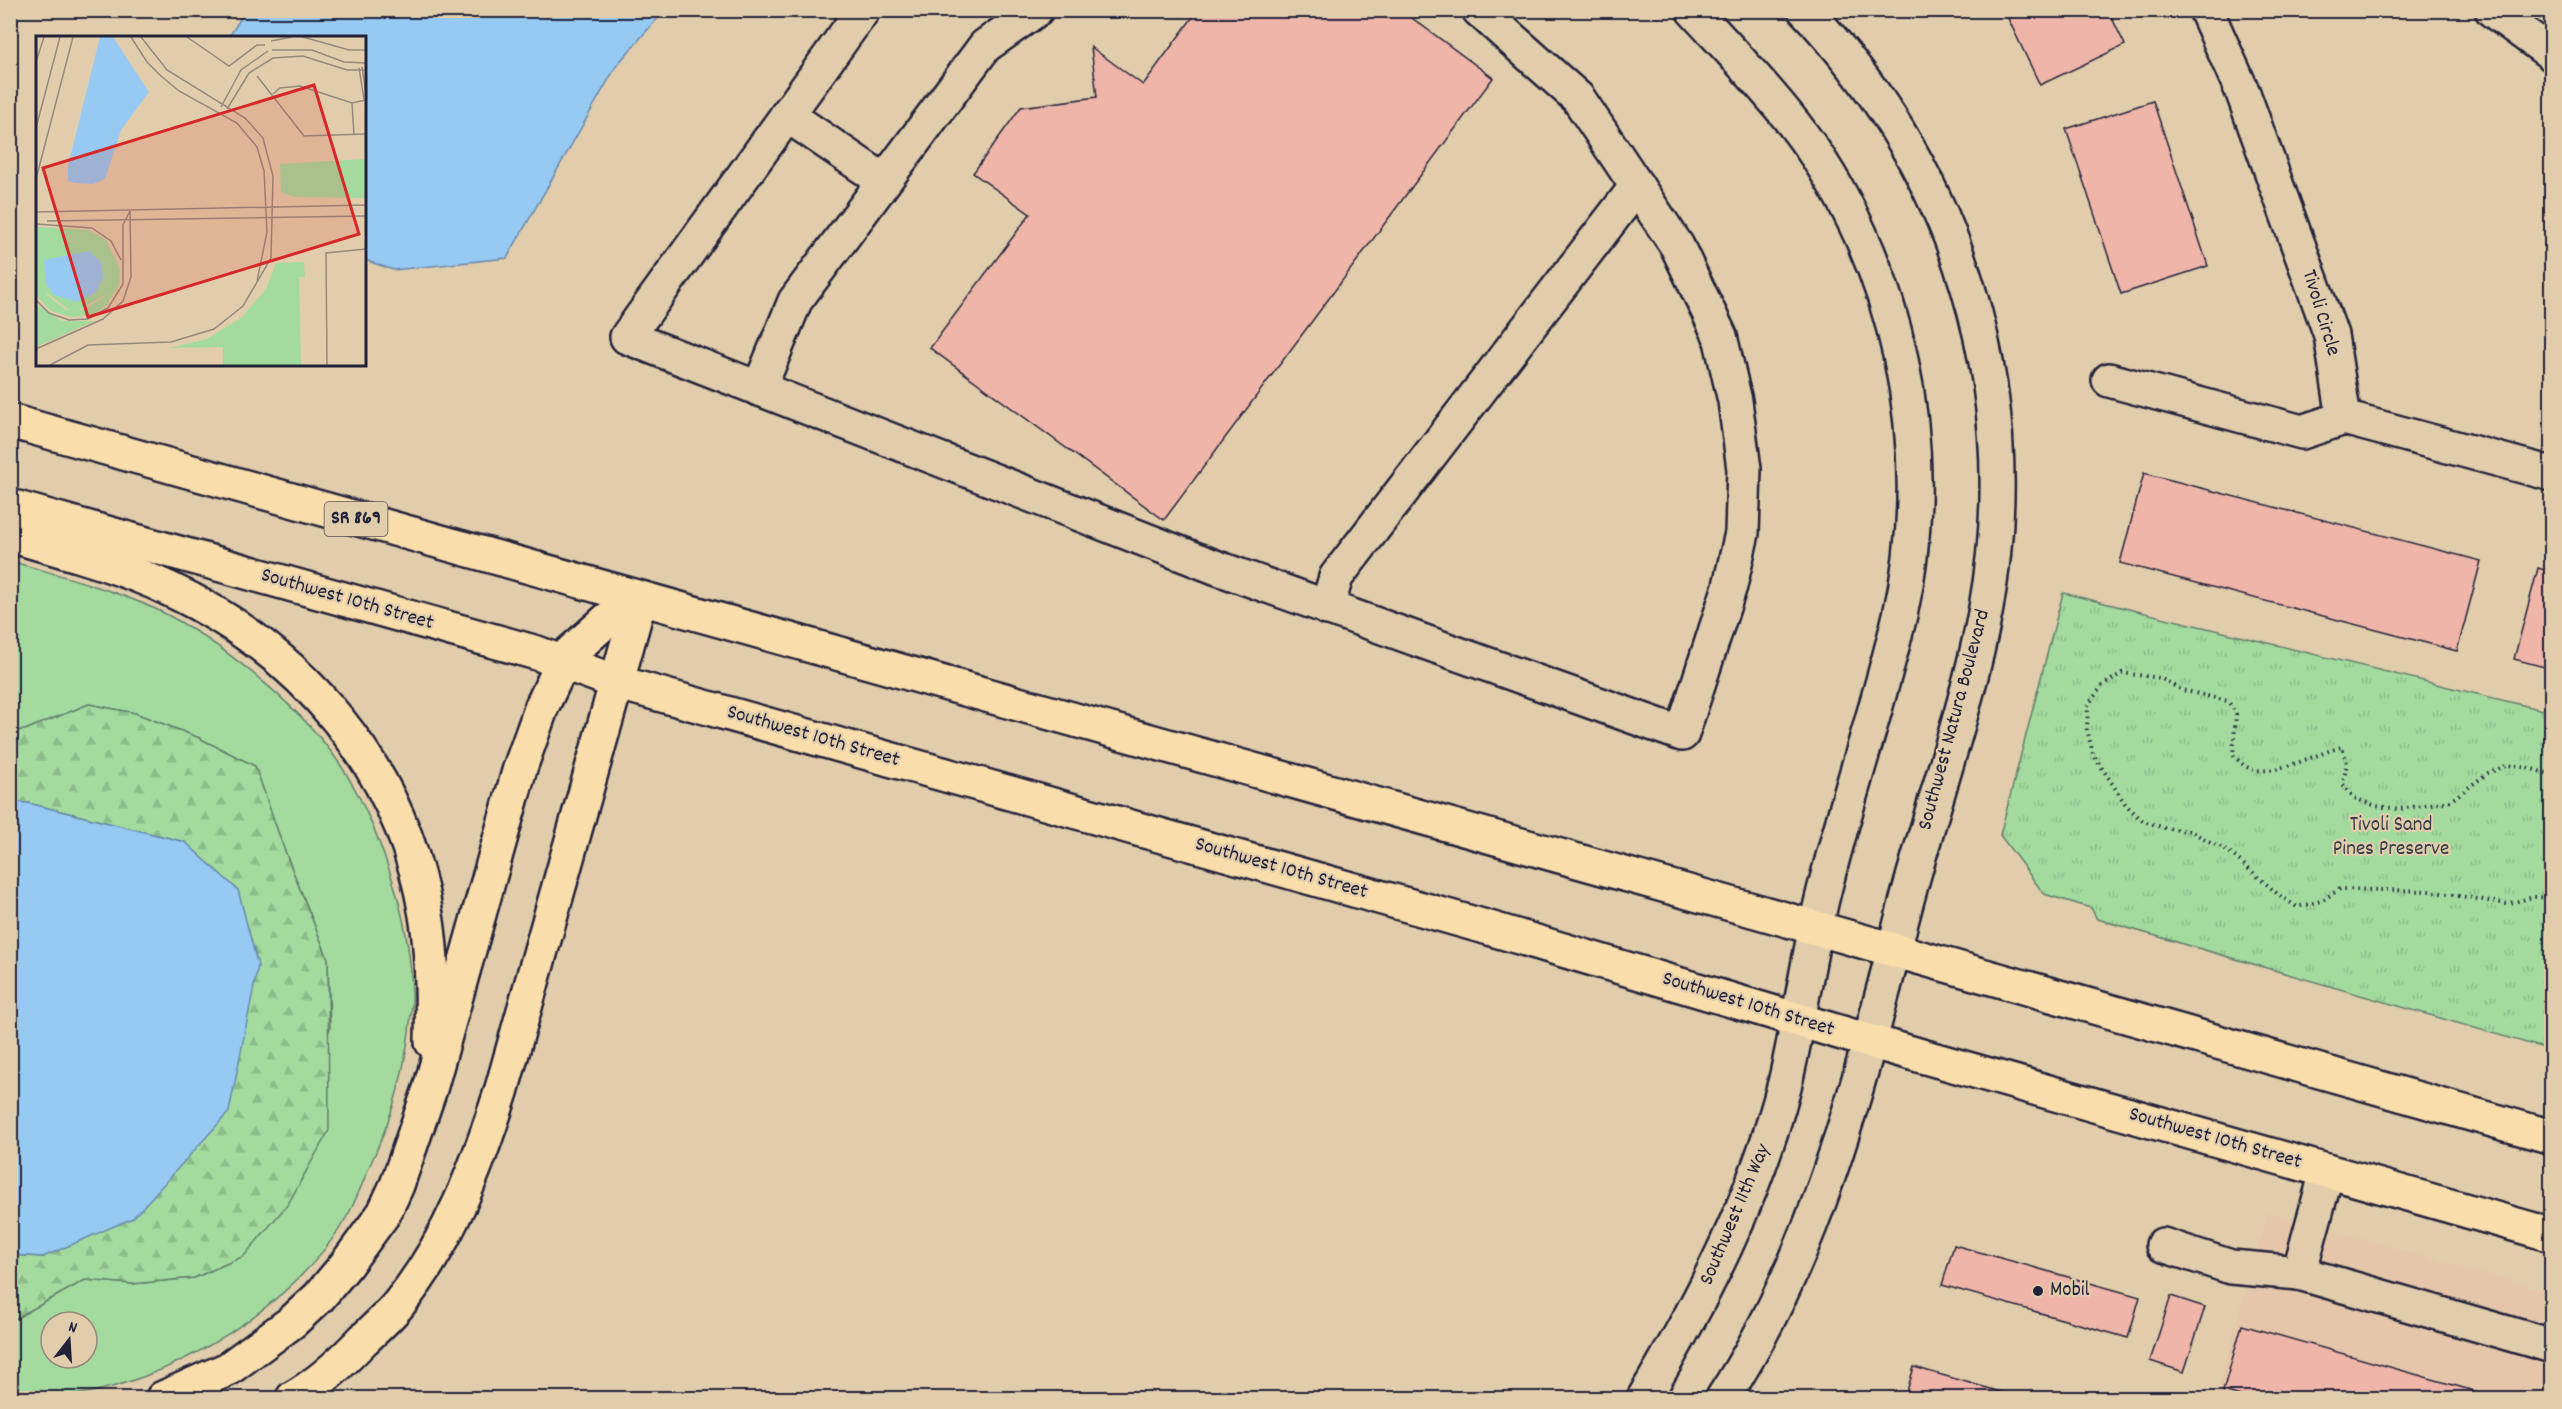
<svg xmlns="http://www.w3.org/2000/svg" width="2562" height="1409" viewBox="0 0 2562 1409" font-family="Dekko,sans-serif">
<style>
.built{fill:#e5c6aa}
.grass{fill:#a3db9f;stroke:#627e6d;stroke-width:1.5;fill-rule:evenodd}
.forest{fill:url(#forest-firs);stroke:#627e6d;stroke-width:1.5}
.park{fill:url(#park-tufts);stroke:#627e6d;stroke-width:1.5}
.water{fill:#96caf3;stroke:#6887a9;stroke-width:1.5}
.building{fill:#efb5a9;stroke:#22223b;stroke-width:1.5}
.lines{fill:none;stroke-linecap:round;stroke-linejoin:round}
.minor-casing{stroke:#22223b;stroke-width:38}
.major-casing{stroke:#22223b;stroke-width:38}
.highway-casing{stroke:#22223b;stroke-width:38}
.path{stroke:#22223b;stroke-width:4;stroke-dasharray:1.5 4.5;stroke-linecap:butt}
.minor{stroke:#e1cdab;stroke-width:33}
.major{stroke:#f9ddab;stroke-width:33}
.highway{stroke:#f9ddab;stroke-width:33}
.poi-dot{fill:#22223b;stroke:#e1cdab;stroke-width:2}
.labels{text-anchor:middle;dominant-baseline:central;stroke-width:4.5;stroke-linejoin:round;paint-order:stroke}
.shield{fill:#e1cdab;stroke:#5b555d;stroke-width:1.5}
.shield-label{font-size:20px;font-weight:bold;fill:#22223b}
.street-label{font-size:21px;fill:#22223b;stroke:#e1cdab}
.park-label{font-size:21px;fill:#353e4a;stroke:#e1cdab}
.poi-label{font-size:21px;fill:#22223b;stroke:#e1cdab;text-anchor:start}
.inset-road{fill:none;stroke:#95897e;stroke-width:1.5}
.view{fill:#d62828;fill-opacity:0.15;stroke:#d62828;stroke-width:3}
.inset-edge{fill:none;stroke:#22223b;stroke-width:3}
</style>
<defs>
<pattern id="forest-firs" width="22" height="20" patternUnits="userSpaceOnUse" patternTransform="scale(1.5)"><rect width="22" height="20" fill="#a3db9f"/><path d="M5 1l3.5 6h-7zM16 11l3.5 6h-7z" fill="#8cbc8a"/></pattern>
<pattern id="park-tufts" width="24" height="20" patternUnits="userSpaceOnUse" patternTransform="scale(1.5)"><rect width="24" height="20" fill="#a3db9f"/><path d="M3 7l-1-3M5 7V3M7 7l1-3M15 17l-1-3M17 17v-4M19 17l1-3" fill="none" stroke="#8cbc8a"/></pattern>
</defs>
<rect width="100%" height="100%" fill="#e1cdab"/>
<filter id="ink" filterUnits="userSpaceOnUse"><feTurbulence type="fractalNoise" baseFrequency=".0167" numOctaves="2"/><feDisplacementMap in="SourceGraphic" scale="12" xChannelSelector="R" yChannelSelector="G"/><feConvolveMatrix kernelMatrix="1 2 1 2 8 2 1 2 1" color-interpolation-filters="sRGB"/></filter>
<g filter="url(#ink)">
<polygon class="built" points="2268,1212 2551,1292 2551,1398 2215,1398"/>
<path class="grass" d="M10 561C55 574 101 586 144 604 204 628 290 698 329 749 353 780 369 814 382 850 400 897 411 944 412 994 413 1006 410 1019 409 1032 403 1077 393 1113 375 1154 366 1173 359 1194 349 1213 303 1295 201 1362 112 1387 78 1397 45 1398 11 1398V1321L85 1280 132 1284 194 1278 244 1256 330 1028 328 959 284 849 255 766 197 737 135 713 89 704 25 730 11 731ZM51 1322H87V1358H51Z"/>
<polygon class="forest" points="89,704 135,713 197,737 255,766 284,849 328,959 329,1130 288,1204 244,1256 194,1278 132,1284 85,1280 11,1321 11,1255 44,1257 185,842 28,803 11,802 10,731 25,730"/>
<polygon class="park" points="2063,593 2551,712 2551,1050 2097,919 2091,908 2044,894 2000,835"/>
<g class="water">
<polygon points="245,11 245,10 664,11 617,65 507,258 393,270 365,260 364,38 229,37"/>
<polygon points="11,802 28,803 185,842 238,890 258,966 229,1112 133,1218 43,1257 11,1255"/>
</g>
<g class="building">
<polygon points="1198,10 1401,10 1493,78 1164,520 930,348 1030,214 973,173 1021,107 1097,97 1091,47 1143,85"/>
<polygon points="2004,10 2108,10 2125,45 2040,85"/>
<polygon points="2153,101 2208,266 2121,294 2066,129"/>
<polygon points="2144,473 2481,561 2457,651 2120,563"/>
<polygon points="2538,568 2552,572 2552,669 2514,659"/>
<polygon points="1954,1245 2140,1297 2128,1338 1942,1285"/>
<polygon points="2171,1296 2205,1307 2184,1372 2150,1361"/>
<polygon points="2242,1325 2499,1398 2248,1398 2223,1391"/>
<polygon points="1914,1367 2022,1398 1905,1398"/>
</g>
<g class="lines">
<g class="minor-casing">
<g id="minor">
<polyline points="863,10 627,337 1215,567 1682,734 1730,586 1742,533 1744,469 1735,401 1720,336 1677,246 1578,98 1479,10"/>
<polyline points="2206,10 2243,93 2331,335 2344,418 2552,474"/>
<polyline points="2492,10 2552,54"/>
<polyline points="787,115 884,181"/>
<polyline points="2109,380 2302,432 2344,418"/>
<polyline points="759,389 795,301 985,46 1036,10"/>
<polyline points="1327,608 1336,577 1637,186"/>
<polyline points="2327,1172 2299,1273 2552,1346"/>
<polyline points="2163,1245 2231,1267 2299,1273"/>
<path d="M1644 1398C1703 1299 1756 1196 1785 1083 1800 1020 1808 955 1824 891 1847 799 1878 708 1900 615 1938 448 1899 258 1793 123 1762 83 1727 47 1693 10"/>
<path d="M1723 1398C1819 1251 1860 1079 1904 911 1930 810 1967 711 1986 608 2025 389 1959 172 1805 10"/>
</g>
</g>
<g class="major-casing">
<g id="major">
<polyline points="10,421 1756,911 2552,1137"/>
<polyline points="10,506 537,653 616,682 1489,928 1869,1041 2552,1235"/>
</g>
</g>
<g class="highway-casing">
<g id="highway">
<path d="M10 535C64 551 119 565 169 589 302 651 402 768 426 915 433 956 433 1000 432 1042"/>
<polyline points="163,1398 228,1369 292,1322 319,1297 345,1266 384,1213 397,1185 430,1089 520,768 542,706 563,662 571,652 607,620 640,599"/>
<path d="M293 1398C320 1383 342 1362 363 1340 375 1329 388 1317 398 1305 449 1243 477 1167 501 1092L640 599"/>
</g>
</g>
<path class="path" d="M2552 775 2529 768 2508 765 2488 773 2450 801 2400 809 2376 806 2354 798 2343 784 2347 763 2342 747C2317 753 2283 773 2256 770 2246 769 2240 762 2233 755L2236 714 2228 701 2182 690 2160 678 2122 673 2102 686 2088 705 2087 729 2093 754 2126 805 2143 821 2165 828 2190 831 2207 840 2229 852 2279 895 2297 907 2321 901 2340 889 2430 891 2507 904 2534 897 2552 898"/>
<use href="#minor" class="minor"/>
<use href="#major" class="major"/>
<use href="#highway" class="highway"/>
</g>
</g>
<circle class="poi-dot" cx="2038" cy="1291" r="6"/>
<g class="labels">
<rect class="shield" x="324.5" y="502" width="63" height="34" rx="4.5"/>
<g class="shield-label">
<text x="356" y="519">SR 869</text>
</g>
<g class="street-label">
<text transform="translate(2320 313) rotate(73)">Tivoli Circle</text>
<text transform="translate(347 600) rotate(16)">Southwest 10th Street</text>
<text transform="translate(1955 720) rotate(-75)">Southwest Natura Boulevard</text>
<text transform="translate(813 737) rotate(16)">Southwest 10th Street</text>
<text transform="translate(1281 869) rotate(16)">Southwest 10th Street</text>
<text transform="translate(1748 1005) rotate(17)">Southwest 10th Street</text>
<text transform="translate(2215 1139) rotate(16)">Southwest 10th Street</text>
<text transform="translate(1736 1215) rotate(-67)">Southwest 11th Way</text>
</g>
<g class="park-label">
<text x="2391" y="826">Tivoli Sand<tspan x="2391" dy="24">Pines Preserve</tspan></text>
</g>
<g class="poi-label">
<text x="2050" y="1291">Mobil</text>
</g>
</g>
<g transform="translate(36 36)">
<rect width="330" height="330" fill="#e1cdab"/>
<path d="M0 191 52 194 70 204 84 233 83 249 70 270 56 279 34 281 15 275 5 265 0 258V240L12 260 30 274 49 273 68 261 73 257 72 223 58 205 31 209 20 205 0 210ZM0 268 26 285H58L0 311Z" fill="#a3db9f"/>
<path d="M39 204 59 205 72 223 78 241 73 257 37 277 7 254 0 240V210L20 205 31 209Z" fill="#a3db9f"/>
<path d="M330 123V162L258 161 245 156 244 128ZM268 226 269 241H263L265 329H187V311L134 312 171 303 206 281 230 253 240 227Z" fill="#a3db9f"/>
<path d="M64 1H77L113 56 85 94 69 143 57 148 39 147 32 145V130ZM53 215 65 226 67 242 60 256 41 266 18 259 10 248 8 224Z" fill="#96caf3"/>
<path class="inset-road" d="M95 1 111 26 125 40 143 55 201 87 221 111 228 135 231 196 221 245M151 1 193 30 221 9H229M267 1 313 14H330M235 5 256 1M236 14H276L308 26 330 27M0 26 8 1M326 31 330 57M323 32 328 63M221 40 268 100 330 98M237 58 244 52 264 50 316 67 330 64M316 67 318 99M185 71 205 34 232 15M191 73 213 37 237 22 267 20 311 34H330M0 92 24 1M0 143 37 1M0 176 330 169M11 185 330 180M0 188 56 192 75 205 85 224M0 264 13 277 33 284 52 283 72 272 87 248V189L94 175M0 313 67 283 87 265 95 241 94 175M14 329 52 309 135 306 178 293 207 270 235 222 237 140 227 102 209 82 131 34 105 1M291 329 290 217 330 213"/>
<path class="view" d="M278 49 323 198 52 281 7 132Z"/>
<rect width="330" height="330" class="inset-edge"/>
</g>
<rect width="2562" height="1409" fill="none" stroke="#e1cdab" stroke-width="36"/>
<rect x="18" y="18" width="2526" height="1373" fill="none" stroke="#22223b" stroke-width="2" filter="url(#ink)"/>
<g transform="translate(69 1340) rotate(17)"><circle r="28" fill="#e1cdab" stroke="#95897e" stroke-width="1.5"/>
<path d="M0-4.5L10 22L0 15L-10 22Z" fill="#22223b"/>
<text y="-9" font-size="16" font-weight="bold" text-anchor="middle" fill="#22223b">N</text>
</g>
</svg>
